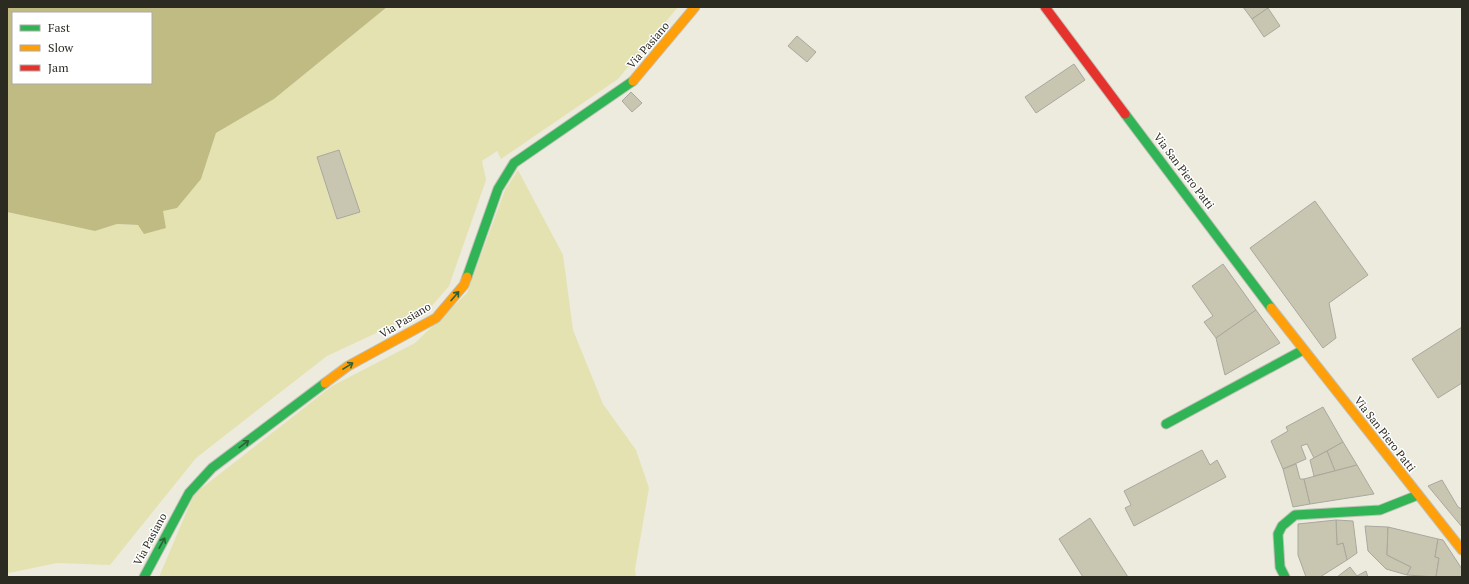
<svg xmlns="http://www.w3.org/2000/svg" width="1469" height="584" viewBox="0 0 1469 584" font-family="'PT Serif',serif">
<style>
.green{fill:#e5e2b1}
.water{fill:#bfbb82;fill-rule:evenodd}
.building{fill:#c8c6b1;stroke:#a9a89e}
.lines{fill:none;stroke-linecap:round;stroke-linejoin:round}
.fast-casing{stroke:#c1c0b5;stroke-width:11}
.slow-casing{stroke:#c1c0b5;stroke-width:11}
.jam-casing{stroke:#c1c0b5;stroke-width:11}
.fast{stroke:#30b455;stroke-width:9}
.slow{stroke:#ff9f0a;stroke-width:9}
.jam{stroke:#e5322d;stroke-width:9}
.oneway{stroke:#2e6236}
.labels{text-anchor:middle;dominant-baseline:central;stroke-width:3;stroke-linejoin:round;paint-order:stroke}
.street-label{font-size:11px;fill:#2c2b22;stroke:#fff}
</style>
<rect width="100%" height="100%" fill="#ecebde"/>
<g class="green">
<polygon points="387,7 678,7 618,79 501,159 497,151 482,161 486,180 449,286 430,308 327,356 196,458 110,565 57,563 9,573 7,572 7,212 95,231 117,224 166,227 162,211 201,179 216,133 274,99"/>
<polygon points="518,170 563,255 573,330 603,404 636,450 649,488 635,569 636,577 159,577 194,494 332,386 415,343 467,293 505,190"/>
</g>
<path class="water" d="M7 7H387L274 99 216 133 201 179 177 208 163 211 166 228 144 234 138 225 117 224 95 231 7 212ZM13 13H151V83H13Z"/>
<g class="building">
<polygon points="1243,7 1267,7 1268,8 1252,19"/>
<polygon points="1268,8 1280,26 1264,37 1252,19"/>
<polygon points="797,36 816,52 807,62 788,46"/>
<polygon points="1074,64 1085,80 1036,113 1025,97"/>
<polygon points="631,92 642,103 632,112 622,101"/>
<polygon points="339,150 360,212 337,219 317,157"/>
<polygon points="1315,201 1368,275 1329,303 1336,338 1323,348 1250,248"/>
<polygon points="1223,264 1256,310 1216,338 1204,322 1213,316 1192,286"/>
<polygon points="1256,310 1280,343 1225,375 1216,338"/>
<polygon points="1462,327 1462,383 1438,398 1412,359"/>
<polygon points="1323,407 1343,442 1314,458 1307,444 1301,446 1306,459 1283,469 1271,441 1288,431 1286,427"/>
<polygon points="1343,442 1357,465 1335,471 1327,451"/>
<polygon points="1202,450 1210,465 1217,460 1226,477 1134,526 1125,508 1131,505 1124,491"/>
<polygon points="1327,451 1335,471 1314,476 1310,460"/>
<polygon points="1296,464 1300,479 1304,479 1310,504 1293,507 1283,469"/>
<polygon points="1357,465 1374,494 1310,504 1304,479"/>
<polygon points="1442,480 1458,507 1462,509 1462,527 1428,486"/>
<polygon points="1090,518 1128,577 1083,577 1059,539"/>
<polygon points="1336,520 1353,521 1357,553 1347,560 1343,543 1337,545"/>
<polygon points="1336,520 1337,545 1343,543 1347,560 1320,577 1306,577 1298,555 1298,524"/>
<polygon points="1365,526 1388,527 1387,555 1411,567 1407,575 1386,569 1368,551"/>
<polygon points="1388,527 1438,539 1435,557 1439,558 1436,577 1407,575 1411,567 1387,555"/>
<polygon points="1438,539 1443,540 1462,569 1462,577 1436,577 1439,558 1435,557"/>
<polygon points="1350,567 1357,576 1366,571 1368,577 1337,577"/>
</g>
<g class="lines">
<g class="fast-casing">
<g id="fast">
<polyline points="1125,114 1271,308"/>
<polyline points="467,277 498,189 514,163 633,81"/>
<polyline points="1166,424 1303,350"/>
<polyline points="144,577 189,493 212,468 325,383"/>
<polyline points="1285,577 1280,567 1278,534 1282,526 1295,515 1380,510 1418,495"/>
</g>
</g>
<g class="slow-casing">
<g id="slow">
<polyline points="633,81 695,7"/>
<polyline points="1271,308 1462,550"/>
<polyline points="325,383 348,366 436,318 464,285 467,277"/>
</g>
</g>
<g class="jam-casing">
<polyline id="jam" points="1045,7 1125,114"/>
</g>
<use href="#fast" class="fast"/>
<use href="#slow" class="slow"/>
<use href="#jam" class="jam"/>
</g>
<defs><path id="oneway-shaft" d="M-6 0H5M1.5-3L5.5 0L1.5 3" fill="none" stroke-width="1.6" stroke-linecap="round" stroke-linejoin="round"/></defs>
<g class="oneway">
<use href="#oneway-shaft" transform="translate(455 296) rotate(-49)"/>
<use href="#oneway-shaft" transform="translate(348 366) rotate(-32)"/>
<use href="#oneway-shaft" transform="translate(244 444) rotate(-37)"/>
<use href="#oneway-shaft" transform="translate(162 543) rotate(-61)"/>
</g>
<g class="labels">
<g class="street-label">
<text transform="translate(648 45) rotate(-49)">Via Pasiano</text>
<text transform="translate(1184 171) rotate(53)">Via San Piero Patti</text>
<text transform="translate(405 320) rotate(-31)">Via Pasiano</text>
<text transform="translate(1385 434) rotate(52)">Via San Piero Patti</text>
<text transform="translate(150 539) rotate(-62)">Via Pasiano</text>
</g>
</g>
<rect width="1469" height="584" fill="none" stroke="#2c2b22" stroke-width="16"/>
<rect x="12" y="12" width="140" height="72" fill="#ffffff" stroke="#abaaa7"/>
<rect x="20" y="25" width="20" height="6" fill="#30b455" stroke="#abaaa7"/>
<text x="48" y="32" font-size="12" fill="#2c2b22">Fast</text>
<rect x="20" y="45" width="20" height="6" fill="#ff9f0a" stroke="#abaaa7"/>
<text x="48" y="52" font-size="12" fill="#2c2b22">Slow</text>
<rect x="20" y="65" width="20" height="6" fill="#e5322d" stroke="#abaaa7"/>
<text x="48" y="72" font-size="12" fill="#2c2b22">Jam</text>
</svg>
